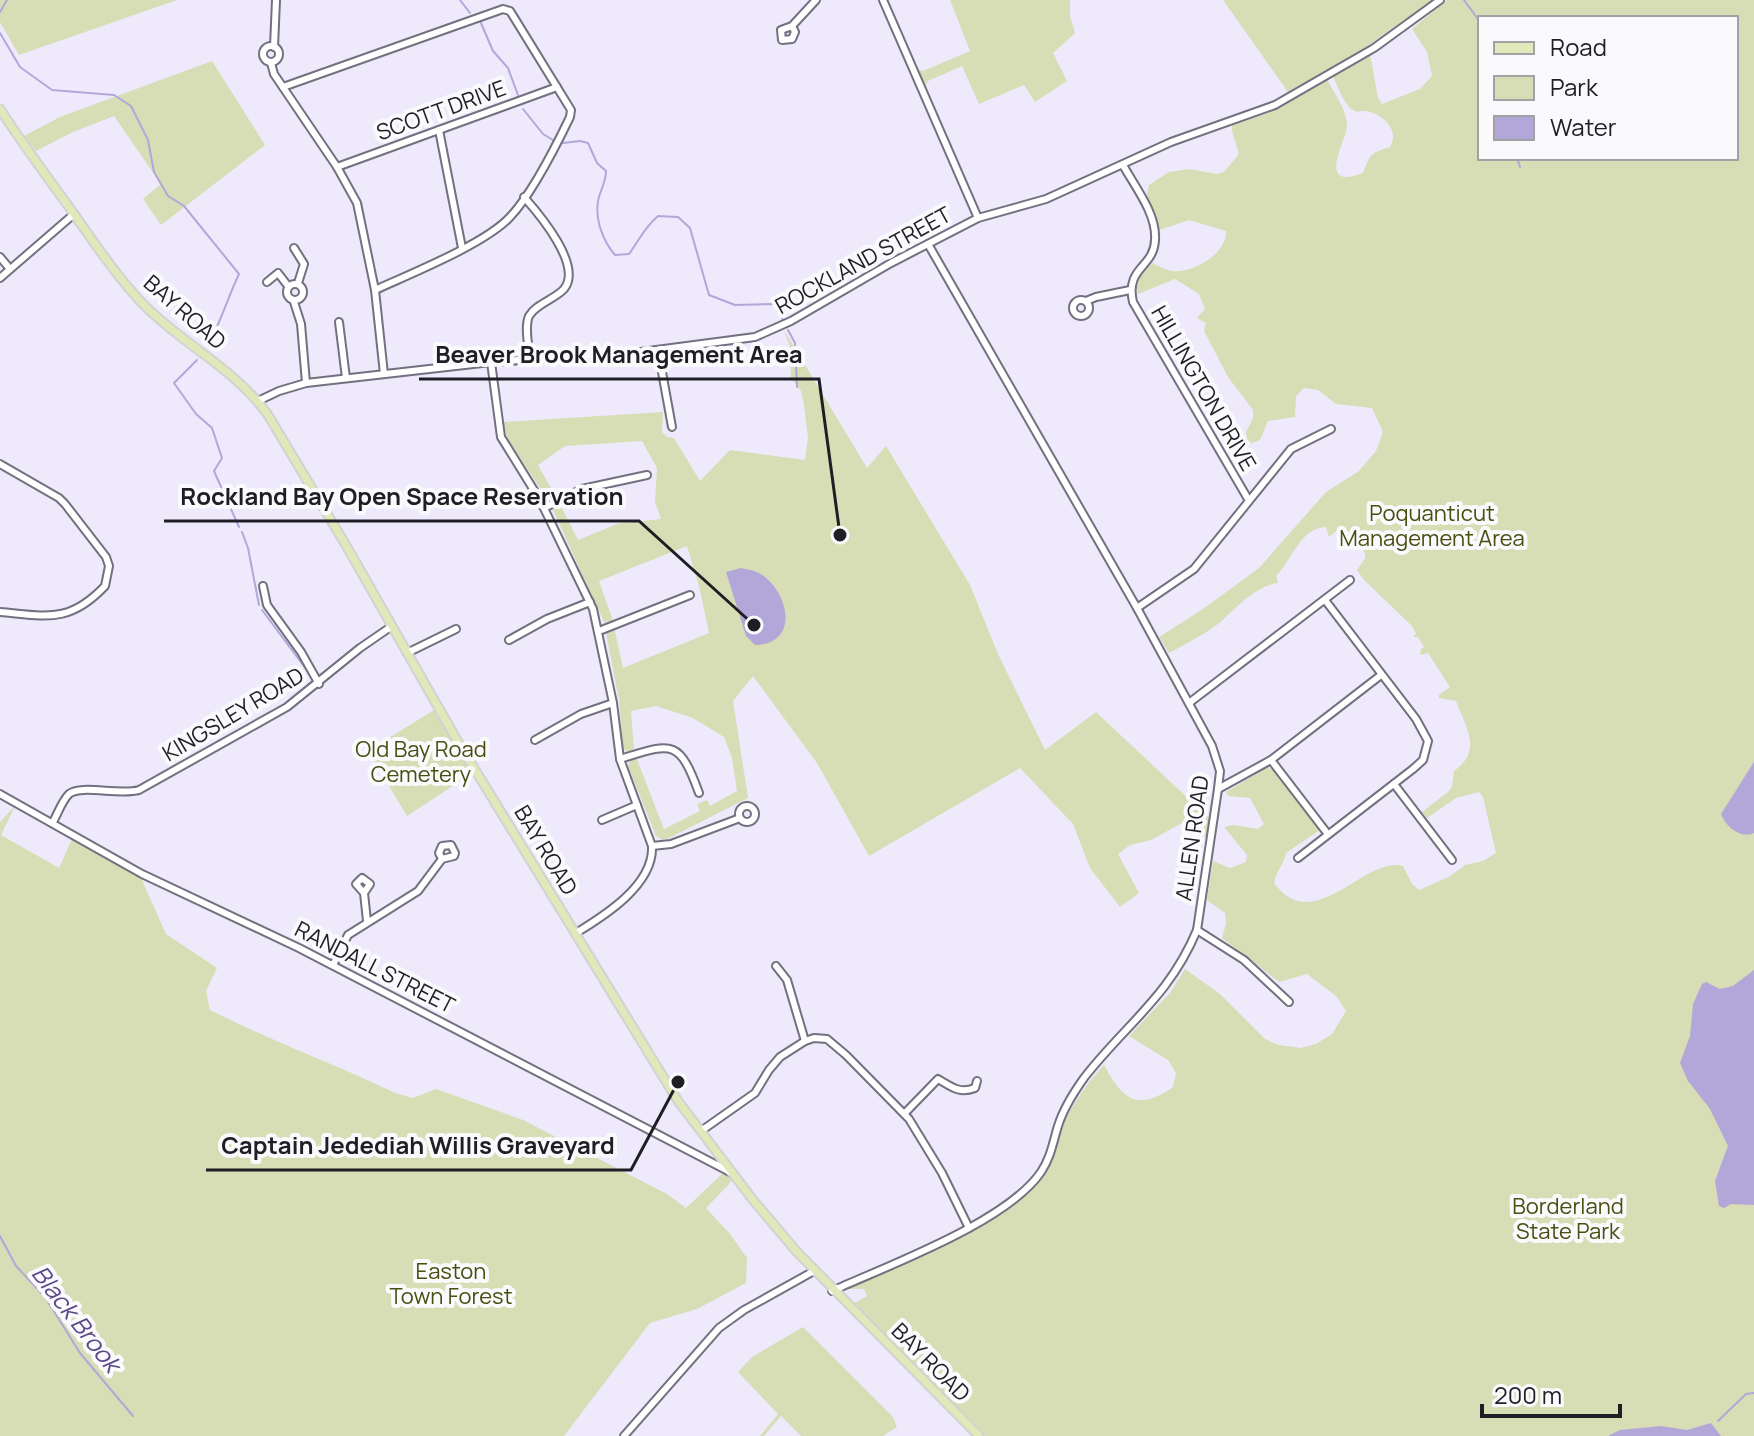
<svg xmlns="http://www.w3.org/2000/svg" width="1754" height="1436" viewBox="0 0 1754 1436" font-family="Manrope,sans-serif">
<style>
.green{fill:#d7ddb5;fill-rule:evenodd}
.water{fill:#b3a7da}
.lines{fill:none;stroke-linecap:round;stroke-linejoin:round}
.stream{stroke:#b3a7da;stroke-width:2}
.minor-casing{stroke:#73707f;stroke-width:10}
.major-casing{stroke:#d2d2d3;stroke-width:11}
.minor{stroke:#fff;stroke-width:6}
.major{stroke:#e2e8b9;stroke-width:7}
.labels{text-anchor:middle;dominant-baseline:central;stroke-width:8;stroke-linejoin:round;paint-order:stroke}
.street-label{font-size:22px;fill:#1f1e24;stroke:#fafafd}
.park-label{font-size:22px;fill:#494e10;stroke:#fafafd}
.water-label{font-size:24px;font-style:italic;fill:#5b4989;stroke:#fafafd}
.leader{fill:none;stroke:#1f1e24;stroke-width:3}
.callout-dot{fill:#1f1e24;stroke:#fafafd;stroke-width:3}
.callout-label{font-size:24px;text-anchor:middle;font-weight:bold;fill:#1f1e24;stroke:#fafafd;stroke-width:8;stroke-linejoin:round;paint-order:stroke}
</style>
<rect width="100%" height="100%" fill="#eeeafc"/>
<g class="green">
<polygon points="0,0 177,0 19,55 0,22"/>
<polygon points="950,0 1070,0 1070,16 1075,33 1053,53 1067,81 1035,102 1024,85 979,104 962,66 928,81 925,87 917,69 923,71 970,51"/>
<polygon points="1223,0 1432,0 1363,49 1288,92"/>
<path d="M1447 0H1754V1436H985L851 1305 867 1296 864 1289H846L979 1227C1003 1214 1037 1193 1049 1167 1057 1152 1057 1134 1065 1120 1075 1101 1088 1082 1104 1065 1123 1100 1137 1112 1173 1087L1176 1073 1168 1060 1129 1036 1170 993 1185 969 1220 994 1265 1039 1279 1045 1301 1048 1316 1044 1332 1034 1346 1011 1336 996 1307 974 1279 982 1222 938 1226 924 1225 913 1207 900 1213 861 1230 868 1246 862 1247 855 1224 827 1234 825 1258 829 1264 824 1250 798 1228 796 1226 792 1267 768 1272 769 1320 830 1286 853C1284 864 1276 871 1274 883 1314 938 1365 855 1403 866L1412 884 1419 890 1449 877 1465 865 1483 861 1496 853 1483 797 1479 792 1456 798 1427 818 1422 812 1448 792 1452 787 1454 771C1483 751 1466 727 1456 701L1439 698V695L1450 687 1428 653 1420 655 1421 649 1424 647 1418 637H1413L1416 633 1412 626 1364 580 1357 570 1365 558V553L1347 530 1341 527 1329 537 1326 527C1300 528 1292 560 1276 576L1278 583C1253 587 1237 608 1218 624 1203 635 1186 644 1169 653L1159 637 1203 609 1259 568 1326 492 1359 471 1376 451 1383 432 1372 408 1336 404 1318 390 1304 388 1296 396 1295 417 1268 421 1260 440 1252 443 1247 440 1246 432 1253 418V410L1228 377 1204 331 1206 323 1197 318 1205 309 1199 294 1175 279 1138 294C1134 280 1142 272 1153 263 1158 266 1166 270 1172 271 1192 274 1227 254 1226 231L1189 220 1159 230 1147 195 1149 185 1169 172 1189 169 1217 174 1224 172 1239 154 1232 131V125L1265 114 1327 79C1334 93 1347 110 1347 126 1346 142 1315 191 1363 173 1371 153 1369 154 1390 147 1400 130 1383 114 1366 111 1361 111 1357 113 1353 110 1344 105 1337 85 1333 76L1370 54 1378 98 1382 104 1420 89 1432 76 1427 52 1412 29ZM1480 18H1736V158H1480Z"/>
<polygon points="212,61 265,145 161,225 143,199 161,184 114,116 73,132 36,151 24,136 60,117"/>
<polygon points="784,330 867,468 886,446 970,585 997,652 1045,750 1096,712 1210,819 1207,840 1191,818 1151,840 1130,845 1118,854 1139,893 1120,907 1090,868 1073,824 1020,768 869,856 817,763 753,676 733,701 748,798 669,838 663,840 656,836 628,766 631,758 636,757 664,829 700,811 697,804 707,800 710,806 737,791 732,758 724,737 693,718 656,706 631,711 634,751 627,752 623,748 619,700 606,633 614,627 623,668 709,633 700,590 687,546 599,581 613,621 604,622 552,508 559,502 578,540 617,524 661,519 655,502 657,468 642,441 565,446 538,465 556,497 547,499 509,441 502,422 663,412 662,432 667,437 674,438 700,481 730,450 805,460 808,438 804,405 801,391 791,378 790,347"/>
<polygon points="434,710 474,772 407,816 368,751"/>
<path d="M15 806 1 835 59 868 72 839 141 878 166 934 217 968 206 991 210 1010C271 1041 334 1063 395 1093L413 1098 436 1089 523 1120 667 1194 686 1208 722 1174 727 1173 732 1180 730 1183 706 1208 730 1234 747 1258 746 1283 697 1309 650 1323 564 1436H0V822Z"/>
<polygon points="803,1327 893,1417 897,1427 883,1436 801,1436 781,1416 764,1436 760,1436 778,1414 738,1372 752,1357"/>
</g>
<g class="water">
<path d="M741 568C750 570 758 571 765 577 790 597 798 644 755 645L746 636 726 572Z"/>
<path d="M1754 762V833C1740 839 1726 827 1721 814Z"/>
<polygon points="1754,970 1754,1205 1731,1204 1724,1208 1719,1206 1715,1181 1728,1146 1710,1109 1688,1081 1680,1063 1690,1036 1693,1004 1702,984 1706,982 1720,989 1733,986"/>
<polygon points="1711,1423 1721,1436 1608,1436 1620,1430 1661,1426 1687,1430"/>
</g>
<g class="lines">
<g class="stream">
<polyline points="460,0 470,13"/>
<polyline points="1464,0 1480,22"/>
<polyline points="0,12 7,0"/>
<polyline points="481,23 493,51 508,68 518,95"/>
<path d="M0 33 20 67 52 90 114 95 131 106 148 140 154 172 168 196 184 206 239 274C228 297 221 321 209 344"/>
<polyline points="523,109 543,134 553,140"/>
<path d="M563 143 580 141 588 143 597 163 606 171C606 183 600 190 598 201 595 220 603 241 615 255L629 254C639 240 644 228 658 216L678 217 690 228 709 295 735 305 774 304 783 320"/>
<polyline points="1517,158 1520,167"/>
<polyline points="788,330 795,343 797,387"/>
<polyline points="197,360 174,383 196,414 212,428 222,458 214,471 239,527"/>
<polyline points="242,532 248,548 259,605"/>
<polyline points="262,610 306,669"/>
<polyline points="0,1236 16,1266 45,1297 80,1353 133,1416"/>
<polyline points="1718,1421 1746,1394 1754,1393"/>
</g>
<g class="minor-casing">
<g id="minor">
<polyline points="883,0 978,218"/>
<polyline points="792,26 795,32 792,39 782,40 781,30 792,26 816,0"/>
<circle cx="271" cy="54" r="8"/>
<polyline points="274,47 276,0"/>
<polyline points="271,63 274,74 337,167 357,203 375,290 384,374"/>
<path d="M283 87 503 9 510 11 515 19 571 110 570 117C557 144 531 195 510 217 485 244 410 274 375 290"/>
<polyline points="439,130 462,248"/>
<path d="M1123 165C1135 187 1157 214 1155 240 1154 268 1125 267 1133 302L1248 499"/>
<polyline points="337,167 557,87"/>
<path d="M524 197C540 215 583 266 564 289 555 299 536 304 529 316 524 327 529 348 530 360"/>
<polyline points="294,248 304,264 298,283"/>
<polyline points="0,257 10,269"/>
<polyline points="0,278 74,214"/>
<polyline points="267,282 278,273 288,286"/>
<circle cx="295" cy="292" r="8"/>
<circle cx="1081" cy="308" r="8"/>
<polyline points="1086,301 1096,297 1130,290"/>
<polyline points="294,302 301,324 306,383"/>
<polyline points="339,322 346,378"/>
<polyline points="658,350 672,427"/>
<path d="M491 362 501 437 540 500 593 609 613 703 620 759 652 846C654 885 604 916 576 933"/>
<polyline points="258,401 279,391 306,383 491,362 641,352 755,337 791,321 891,263 978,218 1046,199 1171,142 1275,105 1374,48 1440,0"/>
<path d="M0 464 59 498 65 504 106 557 109 566 105 586C69 624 46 616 0 612"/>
<polyline points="544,508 582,489 647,475"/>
<polyline points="263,586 267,605 301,652 319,684"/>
<polyline points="1137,608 1194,569 1291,449 1331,429"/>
<polyline points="599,631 690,595"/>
<polyline points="509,640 547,619 590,602"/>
<polyline points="407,653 456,629"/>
<polyline points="1189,703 1350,580"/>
<polyline points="535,740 581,714 613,703"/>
<path d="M620 759C672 743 679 738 699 793"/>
<polyline points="1271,760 1327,833"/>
<polyline points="1394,784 1452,860"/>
<polyline points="1218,789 1271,760 1381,675"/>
<polyline points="0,794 142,874 299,948 732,1173"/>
<circle cx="747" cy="814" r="8"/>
<polyline points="602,820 637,805"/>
<path d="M53 822C58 813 62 801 69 794 81 784 120 796 139 790L287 707 360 648 392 626"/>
<polyline points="652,846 671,844 740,818"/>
<polyline points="1298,858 1413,769 1423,760 1428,741 1416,719 1325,600"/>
<polyline points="364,893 356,884 362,878 370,884 364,893 367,921"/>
<polyline points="1197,930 1244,960 1289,1002"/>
<polyline points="333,965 348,935 418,891 442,859 439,853 442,846 451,845 455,853 454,856 442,859"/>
<polyline points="776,966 787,980 805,1041"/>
<path d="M905 1113 938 1079C952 1087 959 1094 975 1088L977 1081"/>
<polyline points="701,1131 755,1093 769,1070 780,1057 805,1041 814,1038 827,1039 846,1055 909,1119 942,1173 969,1228"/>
<path d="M832 1291C889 1265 1007 1222 1041 1172 1051 1157 1053 1142 1058 1126 1063 1110 1074 1092 1084 1078 1126 1024 1169 997 1197 930L1218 789 1220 771 1212 746 1137 608 928 244"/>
<polyline points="624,1436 719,1328 744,1310 814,1271"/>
</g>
</g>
<g class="major-casing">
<path id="major" d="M0 109C23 145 49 179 74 214 95 244 116 275 141 302 180 343 235 368 268 415L347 547 458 742 678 1101 753 1200 797 1252 979 1436"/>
</g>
<use href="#minor" class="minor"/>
<use href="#major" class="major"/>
</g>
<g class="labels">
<g class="street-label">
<text transform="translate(441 110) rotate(-20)">SCOTT DRIVE</text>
<text transform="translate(863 260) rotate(-29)">ROCKLAND STREET</text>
<text transform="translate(185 312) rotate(41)">BAY ROAD</text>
<text transform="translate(1204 388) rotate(60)">HILLINGTON DRIVE</text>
<text transform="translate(233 714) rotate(-31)">KINGSLEY ROAD</text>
<text transform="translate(1192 838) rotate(-82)">ALLEN ROAD</text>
<text transform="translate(546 850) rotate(59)">BAY ROAD</text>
<text transform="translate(375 967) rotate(27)">RANDALL STREET</text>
<text transform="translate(931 1362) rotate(45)">BAY ROAD</text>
</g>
<g class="park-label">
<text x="1432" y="513">Poquanticut<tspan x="1432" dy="25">Management Area</tspan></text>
<text x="421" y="749">Old Bay Road<tspan x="421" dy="25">Cemetery</tspan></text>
<text x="1568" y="1206">Borderland<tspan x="1568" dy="25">State Park</tspan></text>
<text x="451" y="1271">Easton<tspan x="451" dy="25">Town Forest</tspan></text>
</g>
<g class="water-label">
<text transform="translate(77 1318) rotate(52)">Black Brook</text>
</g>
</g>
<path class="leader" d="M840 535L819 379H419M754 625L639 521H164M678 1082L631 1170H206"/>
<g class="callout-dot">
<circle cx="840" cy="535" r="8"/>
<circle cx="754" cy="625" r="8"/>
<circle cx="678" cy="1082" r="8"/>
</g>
<g class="callout-label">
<text x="619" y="363">Beaver Brook Management Area</text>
<text x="402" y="505">Rockland Bay Open Space Reservation</text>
<text x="418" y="1154">Captain Jedediah Willis Graveyard</text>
</g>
<rect x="1478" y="16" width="260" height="144" fill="#fafafd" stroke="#a2a2a6" stroke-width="2"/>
<rect x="1494" y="42" width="40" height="12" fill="#e2e8b9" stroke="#a2a2a6" stroke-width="2"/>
<text x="1550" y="56" font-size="24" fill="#1f1e24">Road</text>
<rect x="1494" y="76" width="40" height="24" fill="#d7ddb5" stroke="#a2a2a6" stroke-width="2"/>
<text x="1550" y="96" font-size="24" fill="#1f1e24">Park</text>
<rect x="1494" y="116" width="40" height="24" fill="#b3a7da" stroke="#a2a2a6" stroke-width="2"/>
<text x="1550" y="136" font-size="24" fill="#1f1e24">Water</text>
<path d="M1482 1404v12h138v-12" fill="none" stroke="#1f1e24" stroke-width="4"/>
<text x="1494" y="1404" font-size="24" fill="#1f1e24" stroke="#fafafd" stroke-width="6" paint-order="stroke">200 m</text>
</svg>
